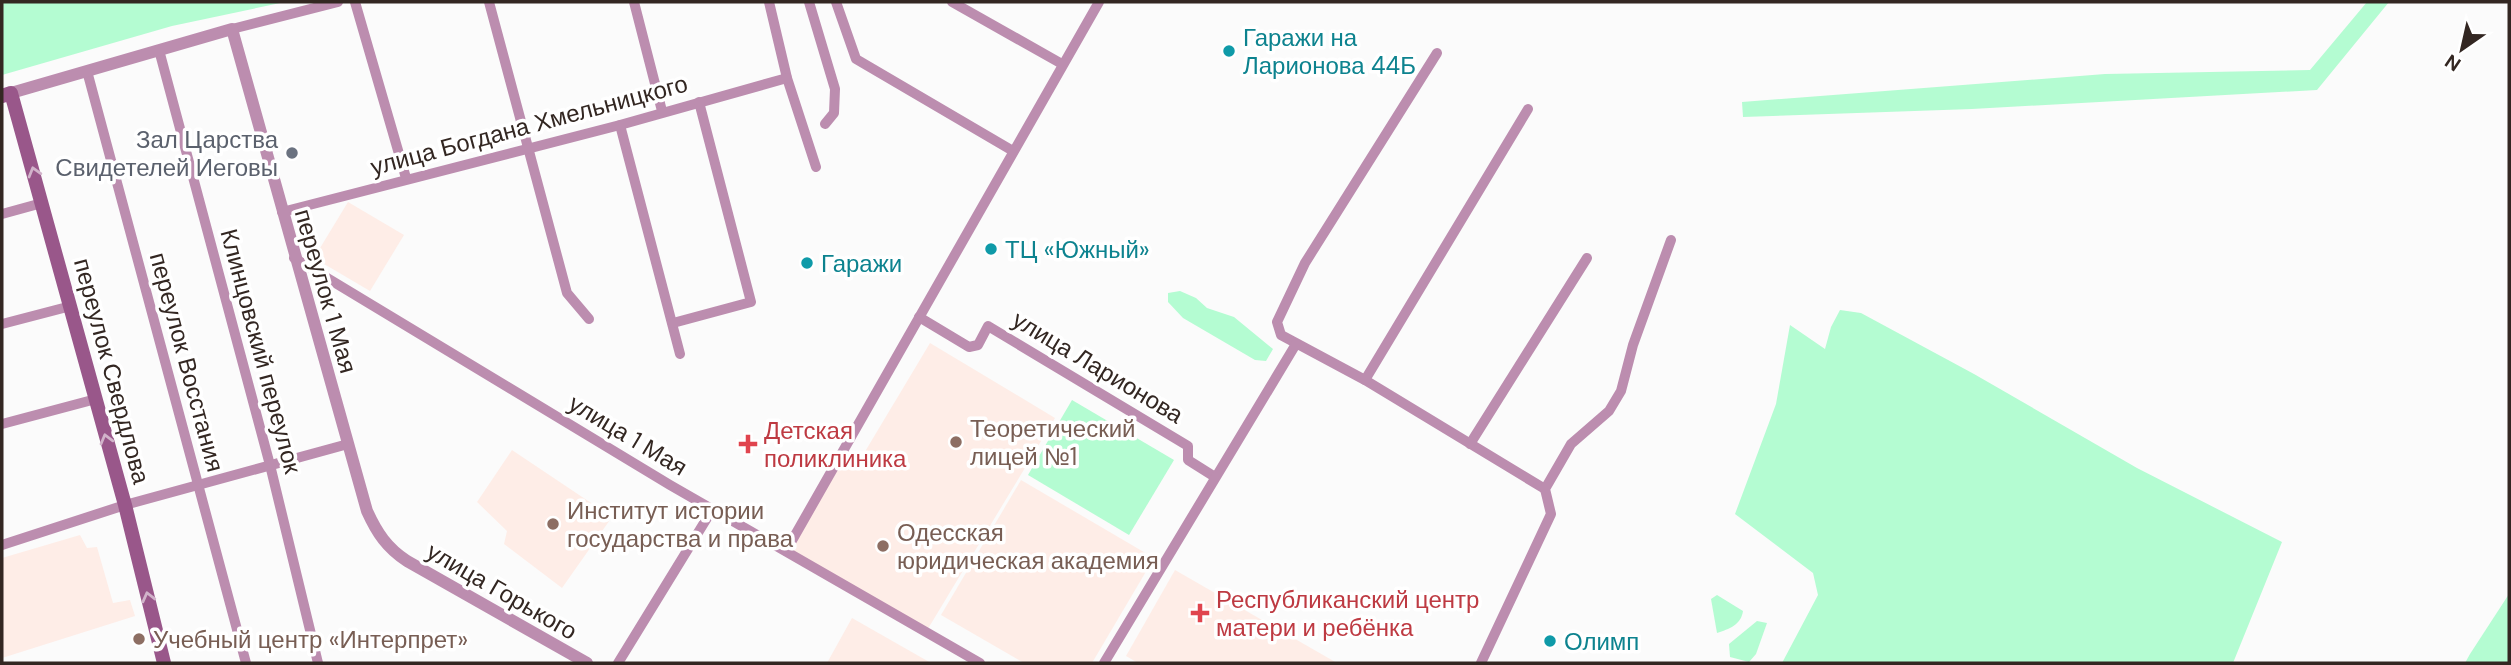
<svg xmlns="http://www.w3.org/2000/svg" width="2511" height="665" viewBox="0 0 2511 665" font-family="'DM Sans',sans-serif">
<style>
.built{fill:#feede7}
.green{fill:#b4fcd2}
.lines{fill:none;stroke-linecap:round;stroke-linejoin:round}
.minor{stroke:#bc8daf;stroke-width:10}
.tertiary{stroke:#bc8daf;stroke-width:12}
.secondary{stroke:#99578a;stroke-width:14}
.oneway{stroke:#d1b3ca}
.culture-dot{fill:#0f9aa8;stroke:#fff;stroke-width:2.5}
.worship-dot{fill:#6b7280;stroke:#fff;stroke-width:2.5}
.education-dot{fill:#8d6e63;stroke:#fff;stroke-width:2.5}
.health-dot{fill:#e0444e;stroke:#fff;stroke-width:2.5}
.labels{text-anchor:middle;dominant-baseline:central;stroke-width:7;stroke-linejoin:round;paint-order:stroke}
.culture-label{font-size:24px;fill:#0d838f;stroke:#fff;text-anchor:start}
.street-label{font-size:24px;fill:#332722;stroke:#fff}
.worship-label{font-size:24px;fill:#5b616d;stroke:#fff;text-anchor:end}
.education-label{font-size:24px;fill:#785e54;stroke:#fff;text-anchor:start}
.health-label{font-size:24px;fill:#be3a42;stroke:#fff;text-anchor:start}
</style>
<rect width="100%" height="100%" fill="#fbfbfb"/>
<g class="built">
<polygon points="348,202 404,235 370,291 314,258"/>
<polygon points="930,343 1055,418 926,632 786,551 840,455 857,465"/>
<polygon points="512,450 612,517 562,588 504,544 507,531 477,502"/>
<polygon points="1021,480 1154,558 1092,663 1024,663 941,615"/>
<polygon points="80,535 87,548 97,547 113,603 130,600 135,616 2,658 2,558"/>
<polygon points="1175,570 1337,663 1138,663 1126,656"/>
<polygon points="852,618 931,663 827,663"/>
</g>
<g class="green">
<polygon points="2,2 285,2 172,26 2,75"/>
<polygon points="2367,2 2389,2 2317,90 1972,109 1743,117 1742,102 2105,74 2310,70"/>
<polygon points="1180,291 1196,298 1207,308 1234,317 1273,349 1266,361 1255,360 1183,318 1168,302 1168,293"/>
<polygon points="1840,310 1861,313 1974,374 2137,468 2282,542 2233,663 1782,663 1818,595 1813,573 1735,514 1776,404 1790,325 1825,349 1831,327"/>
<polygon points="1072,400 1174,460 1129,535 1028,475"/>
<polygon points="2509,594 2509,663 2465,663 2470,654"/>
<path d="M1717 595 1743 611C1741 625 1729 629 1717 633L1711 599Z"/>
<polygon points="1757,621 1767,623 1756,654 1749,662 1730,657 1729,644"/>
</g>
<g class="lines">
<g class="minor">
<polyline points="355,2 406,178"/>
<polyline points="489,2 567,293 589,319"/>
<polyline points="634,2 662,111"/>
<polyline points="769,2 787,78 816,167"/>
<polyline points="809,2 835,89 834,113 825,124"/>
<polyline points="836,2 856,59 1013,151"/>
<polyline points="952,2 1062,64"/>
<polyline points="232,29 338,2"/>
<polyline points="159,50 270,465 318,663"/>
<polyline points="1437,53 1305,263 1277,322 1281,335 1365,380 1545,489"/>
<polyline points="87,71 246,663"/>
<polyline points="620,125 680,354"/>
<polyline points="282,212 620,125 787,78"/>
<polyline points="2,214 42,203"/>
<polyline points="294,258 670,485 980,663"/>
<polyline points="919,317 969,347 978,345 988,326 1188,446 1188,460 1215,477"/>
<polyline points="673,323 751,302 699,102"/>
<polyline points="2,324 71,306"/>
<polyline points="1365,380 1528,109"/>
<polyline points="2,424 96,399"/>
<polyline points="1470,444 1587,258"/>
<polyline points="2,545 125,505 348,444"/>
<polyline points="786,551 1099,2"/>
<polyline points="618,663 712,510"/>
<polyline points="1104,663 1296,344"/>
<polyline points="1481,663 1551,514 1545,489 1571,444 1609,411 1621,391 1633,345 1671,240"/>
</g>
<path class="tertiary" d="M11 93 232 29 367 511C377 533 387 548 407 561L587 663"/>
<polyline class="secondary" points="2,96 11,93 125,505 164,663"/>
</g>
<defs><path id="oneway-chevron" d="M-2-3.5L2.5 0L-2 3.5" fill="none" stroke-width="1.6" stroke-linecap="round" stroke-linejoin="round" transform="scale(1.75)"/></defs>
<g class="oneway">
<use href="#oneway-chevron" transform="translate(34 172) rotate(-106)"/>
<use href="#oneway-chevron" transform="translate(106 439) rotate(-105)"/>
<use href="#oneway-chevron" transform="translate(148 597) rotate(-104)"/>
</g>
<g class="culture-dot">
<circle cx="1229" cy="51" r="7"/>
<circle cx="991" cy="249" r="7"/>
<circle cx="807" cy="263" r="7"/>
<circle cx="1550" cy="641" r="7"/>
</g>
<circle class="worship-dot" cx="292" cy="153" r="7"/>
<g class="education-dot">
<circle cx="956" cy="442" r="7"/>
<circle cx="553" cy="524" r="7"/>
<circle cx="883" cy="546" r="7"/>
<circle cx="139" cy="639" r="7"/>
</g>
<g class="health-dot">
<path d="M744.5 433.5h7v7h7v7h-7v7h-7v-7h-7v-7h7z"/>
<path d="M1196.5 602.5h7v7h7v7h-7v7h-7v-7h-7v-7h7z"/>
</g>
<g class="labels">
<g class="culture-label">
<text x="1243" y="37">Гаражи на<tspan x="1243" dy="28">Ларионова 44Б</tspan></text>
<text x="1005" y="249">ТЦ «Южный»</text>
<text x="821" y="263">Гаражи</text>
<text x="1564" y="641">Олимп</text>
</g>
<g class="street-label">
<text transform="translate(529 125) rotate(-15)">улица Богдана Хмельницкого</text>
<text transform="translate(326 291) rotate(74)">переулок 1 Мая</text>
<text transform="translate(261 351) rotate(75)">Клинцовский переулок</text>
<text transform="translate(187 362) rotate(75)">переулок Восстания</text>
<text transform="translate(1098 367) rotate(31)">улица Ларионова</text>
<text transform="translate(112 371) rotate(75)">переулок Свердлова</text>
<text transform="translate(628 435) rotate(31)">улица 1 Мая</text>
<text transform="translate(502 591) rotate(30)">улица Горького</text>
</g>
<g class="worship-label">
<text x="278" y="139">Зал Царства<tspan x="278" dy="28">Свидетелей Иеговы</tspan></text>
</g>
<g class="education-label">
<text x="970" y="428">Теоретический<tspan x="970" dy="28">лицей №1</tspan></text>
<text x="567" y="510">Институт истории<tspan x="567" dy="28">государства и права</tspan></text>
<text x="897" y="532">Одесская<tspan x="897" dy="28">юридическая академия</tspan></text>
<text x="153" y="639">Учебный центр «Интерпрет»</text>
</g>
<g class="health-label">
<text x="764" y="430">Детская<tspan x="764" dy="28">поликлиника</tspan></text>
<text x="1216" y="599">Республиканский центр<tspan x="1216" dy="28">матери и ребёнка</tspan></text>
</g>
</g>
<rect width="2511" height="665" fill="none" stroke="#332722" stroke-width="7"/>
<g transform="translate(2462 49) rotate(214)" stroke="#ffffff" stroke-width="5" paint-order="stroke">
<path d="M0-5L12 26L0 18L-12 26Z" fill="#332722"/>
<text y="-10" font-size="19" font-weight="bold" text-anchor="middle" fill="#332722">N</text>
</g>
</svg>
